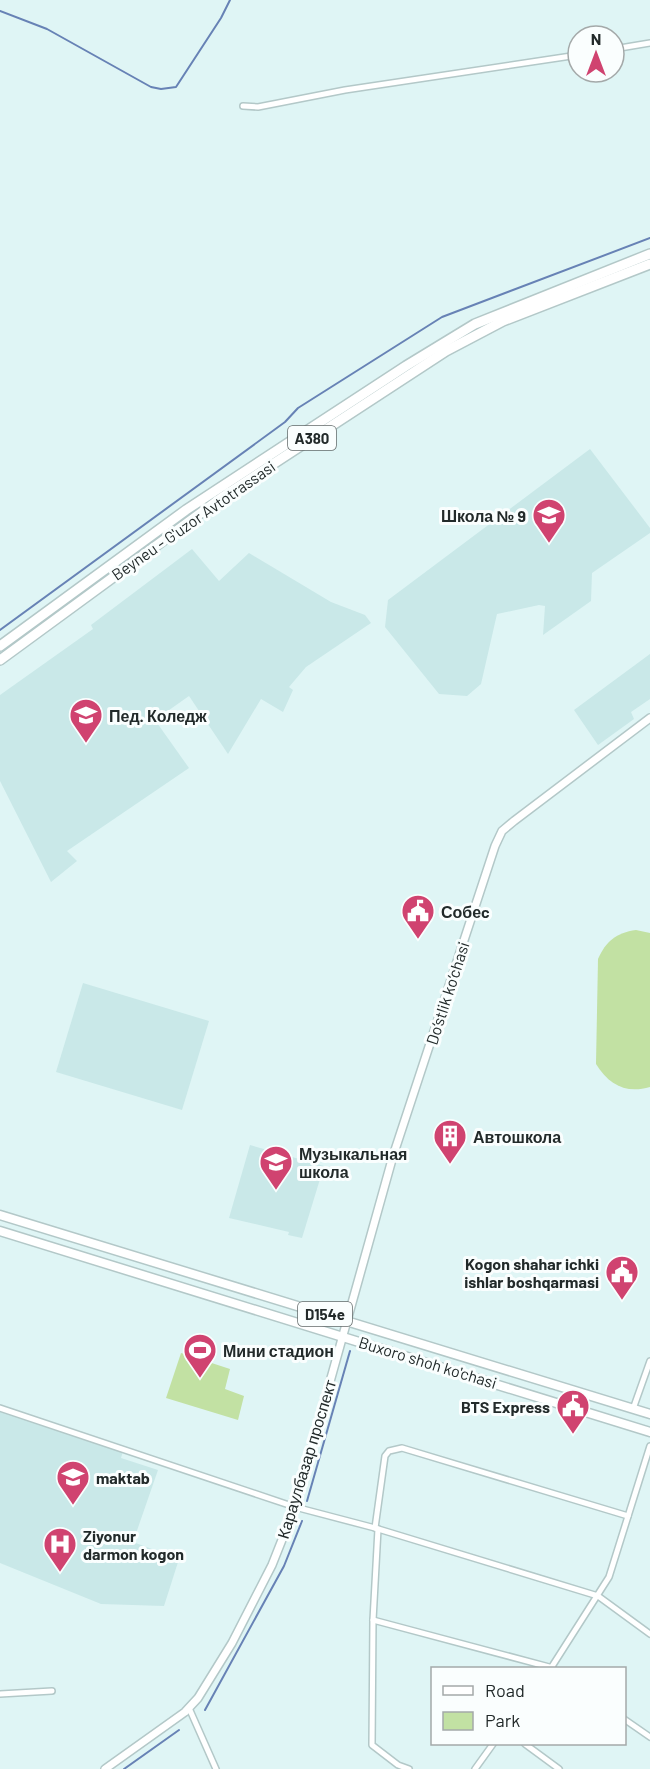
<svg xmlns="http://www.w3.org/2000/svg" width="650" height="1769" viewBox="0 0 650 1769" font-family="Barlow,sans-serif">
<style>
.built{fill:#c9e8e8}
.green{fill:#c2e1a3}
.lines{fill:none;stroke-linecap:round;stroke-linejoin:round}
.stream{stroke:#6782b5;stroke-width:2}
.minor-casing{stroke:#b3c8c8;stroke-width:8}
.tertiary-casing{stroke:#b3c8c8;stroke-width:10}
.primary-casing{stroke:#b3c8c8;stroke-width:11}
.trunk-casing{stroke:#b3c8c8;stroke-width:12}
.minor{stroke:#fff;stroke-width:5}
.tertiary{stroke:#fff;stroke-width:7}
.primary{stroke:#fff;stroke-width:8}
.trunk{stroke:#fff;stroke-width:9}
.labels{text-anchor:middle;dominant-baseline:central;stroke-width:6;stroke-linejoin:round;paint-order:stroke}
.shield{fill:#fafefe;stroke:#636a6a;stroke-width:1.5}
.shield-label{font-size:15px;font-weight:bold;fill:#222a2a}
.poi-label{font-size:16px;font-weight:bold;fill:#222a2a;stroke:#fafefe;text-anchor:start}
.street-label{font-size:16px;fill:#222a2a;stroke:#fafefe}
</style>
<rect width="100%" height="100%" fill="#dff5f5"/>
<g class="built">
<polygon points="590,449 650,528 650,533 592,573 591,601 543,635 545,606 539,605 497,614 481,684 467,696 439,694 385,627 388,600"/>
<polygon points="192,549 219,581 249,553 331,602 365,615 371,623 306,667 289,687 293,690 283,712 261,699 228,754 189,696 155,720 189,768 67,851 77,861 51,882 0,781 0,695 93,629 91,625"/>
<polygon points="650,654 650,699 631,712 634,719 598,745 574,710"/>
<polygon points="83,983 209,1021 182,1110 56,1072"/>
<polygon points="250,1145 324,1166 302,1238 288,1235 289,1232 229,1218"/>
<polygon points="0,1410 123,1451 121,1458 158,1470 133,1542 179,1559 164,1606 101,1604 0,1563"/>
</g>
<g class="green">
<path d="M636 930 650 933V1087C626 1094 609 1085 596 1064L598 959C606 941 616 933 636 930Z"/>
<polygon points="181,1353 230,1369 225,1389 244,1396 238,1420 166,1398"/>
</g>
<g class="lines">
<g class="stream">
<polyline points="0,11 47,29 151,87 161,89 176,87 221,18 230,0"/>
<polyline points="0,630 285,422 298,408 442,317 650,238"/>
<polyline points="307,1501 350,1351"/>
<polyline points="205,1710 284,1566 302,1521"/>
<polyline points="124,1769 179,1730"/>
</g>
<g class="minor-casing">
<g id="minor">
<polyline points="614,49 650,43"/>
<polyline points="243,106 258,107 345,90 578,55"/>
<polyline points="0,1408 295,1507 375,1528 598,1596 650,1634"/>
<polyline points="633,1409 650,1361"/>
<polyline points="375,1528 385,1456 389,1451 402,1448 628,1516"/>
<polyline points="378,1529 373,1620 372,1745 398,1765 409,1769"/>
<polyline points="373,1620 553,1668"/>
<polyline points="551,1668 609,1577 650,1446"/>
<polyline points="0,1694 52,1691"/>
<polyline points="189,1708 216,1769"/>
<polyline points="624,1719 650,1737"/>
<polyline points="525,1744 559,1769"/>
<polyline points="475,1769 493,1744"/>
</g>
</g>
<g class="tertiary-casing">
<polyline id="tertiary" points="105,1769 185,1712 198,1698 232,1643 272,1565 295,1507 393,1156 495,846 502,831 514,821 650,718"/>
</g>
<g class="primary-casing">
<g id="primary">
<polyline points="0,1215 650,1414"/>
<polyline points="0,1231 650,1432"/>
</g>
</g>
<g class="trunk-casing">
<g id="trunk">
<polyline points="0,646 186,510 406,366 475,324 650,254"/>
<polyline points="0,660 224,496 446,351 503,321 650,264"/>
</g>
</g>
<use href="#minor" class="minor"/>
<use href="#tertiary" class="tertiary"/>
<use href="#primary" class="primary"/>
<use href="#trunk" class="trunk"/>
</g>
<defs>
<g id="school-pin" transform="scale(1.725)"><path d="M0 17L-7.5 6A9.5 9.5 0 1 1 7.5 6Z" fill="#d04370" stroke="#fafefe"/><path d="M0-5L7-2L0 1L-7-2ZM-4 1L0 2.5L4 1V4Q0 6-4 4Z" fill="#fff"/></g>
<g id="university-pin" transform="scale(1.725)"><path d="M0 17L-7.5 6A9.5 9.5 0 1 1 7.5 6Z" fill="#d04370" stroke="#fafefe"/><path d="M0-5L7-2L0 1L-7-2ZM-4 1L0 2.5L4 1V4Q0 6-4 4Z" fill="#fff"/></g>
<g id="civic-pin" transform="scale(1.725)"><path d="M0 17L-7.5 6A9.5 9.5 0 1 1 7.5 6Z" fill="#d04370" stroke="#fafefe"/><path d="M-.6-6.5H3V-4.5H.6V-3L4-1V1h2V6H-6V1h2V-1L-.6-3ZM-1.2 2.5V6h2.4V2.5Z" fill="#fff"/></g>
<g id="building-pin" transform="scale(1.725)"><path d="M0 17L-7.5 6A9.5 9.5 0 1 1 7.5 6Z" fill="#d04370" stroke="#fafefe"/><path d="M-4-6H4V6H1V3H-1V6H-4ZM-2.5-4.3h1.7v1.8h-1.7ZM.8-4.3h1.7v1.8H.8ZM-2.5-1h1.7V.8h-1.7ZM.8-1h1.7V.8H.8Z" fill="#fff"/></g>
<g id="stadium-pin" transform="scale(1.725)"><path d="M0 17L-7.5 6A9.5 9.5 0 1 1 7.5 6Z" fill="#d04370" stroke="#fafefe"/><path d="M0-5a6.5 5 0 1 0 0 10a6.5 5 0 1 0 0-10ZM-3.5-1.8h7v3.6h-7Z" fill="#fff"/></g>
<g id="hospital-pin" transform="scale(1.725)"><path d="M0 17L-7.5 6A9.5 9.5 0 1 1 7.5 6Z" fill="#d04370" stroke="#fafefe"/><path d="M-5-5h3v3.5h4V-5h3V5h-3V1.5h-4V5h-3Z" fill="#fff"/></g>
</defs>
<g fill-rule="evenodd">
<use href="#school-pin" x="549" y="515"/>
<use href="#university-pin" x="86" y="715"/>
<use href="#civic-pin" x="418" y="911"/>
<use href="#building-pin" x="450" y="1136"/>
<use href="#school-pin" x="276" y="1162"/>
<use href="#civic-pin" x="622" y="1272"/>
<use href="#stadium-pin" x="200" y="1350"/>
<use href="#civic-pin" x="573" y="1406"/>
<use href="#school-pin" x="73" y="1477"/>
<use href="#hospital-pin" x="60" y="1544"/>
</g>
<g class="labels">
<g class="shield">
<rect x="288" y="426" width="48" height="24" rx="4.5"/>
<rect x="298" y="1302" width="54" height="24" rx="4.5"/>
</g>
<g class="shield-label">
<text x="312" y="438">A380</text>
<text x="325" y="1314">D154e</text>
</g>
<g class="poi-label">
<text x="526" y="515" text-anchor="end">Школа № 9</text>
<text x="109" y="715">Пед. Коледж</text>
<text x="441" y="911">Собеc</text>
<text x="473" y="1136">Автошкола</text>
<text x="299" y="1153">Музыкальная<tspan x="299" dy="18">школа</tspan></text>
<text x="599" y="1263" text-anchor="end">Kogon shahar ichki<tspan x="599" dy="18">ishlar boshqarmasi</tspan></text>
<text x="223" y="1350">Мини стадион</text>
<text x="550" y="1406" text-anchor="end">BTS Express</text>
<text x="96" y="1477">maktab</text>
<text x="83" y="1535">Ziyonur<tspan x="83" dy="18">darmon kogon</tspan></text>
</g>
<g class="street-label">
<text transform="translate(193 520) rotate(-35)">Beyneu - G'uzor Avtotrassasi</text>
<text transform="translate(447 993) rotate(-72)">Do‘stlik ko‘chasi</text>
<text transform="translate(428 1362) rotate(17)">Buxoro shoh ko'chasi</text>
<text transform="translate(306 1459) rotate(-73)">Караулбазар проспект</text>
</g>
</g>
<rect x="431" y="1667" width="195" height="78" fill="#fafefe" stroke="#a4a9a9" stroke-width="1.5"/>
<rect x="443" y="1686" width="30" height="9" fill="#ffffff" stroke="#a4a9a9" stroke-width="1.5"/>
<text x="485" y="1697" font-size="18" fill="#222a2a">Road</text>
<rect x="443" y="1712" width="30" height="18" fill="#c2e1a3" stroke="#a4a9a9" stroke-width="1.5"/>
<text x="485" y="1727" font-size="18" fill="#222a2a">Park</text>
<g transform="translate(596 54)"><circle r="28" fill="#fafefe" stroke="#a4a9a9" stroke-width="1.5"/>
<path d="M0-4.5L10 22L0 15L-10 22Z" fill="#d04370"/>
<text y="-9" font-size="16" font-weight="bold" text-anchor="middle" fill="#222a2a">N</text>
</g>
</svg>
